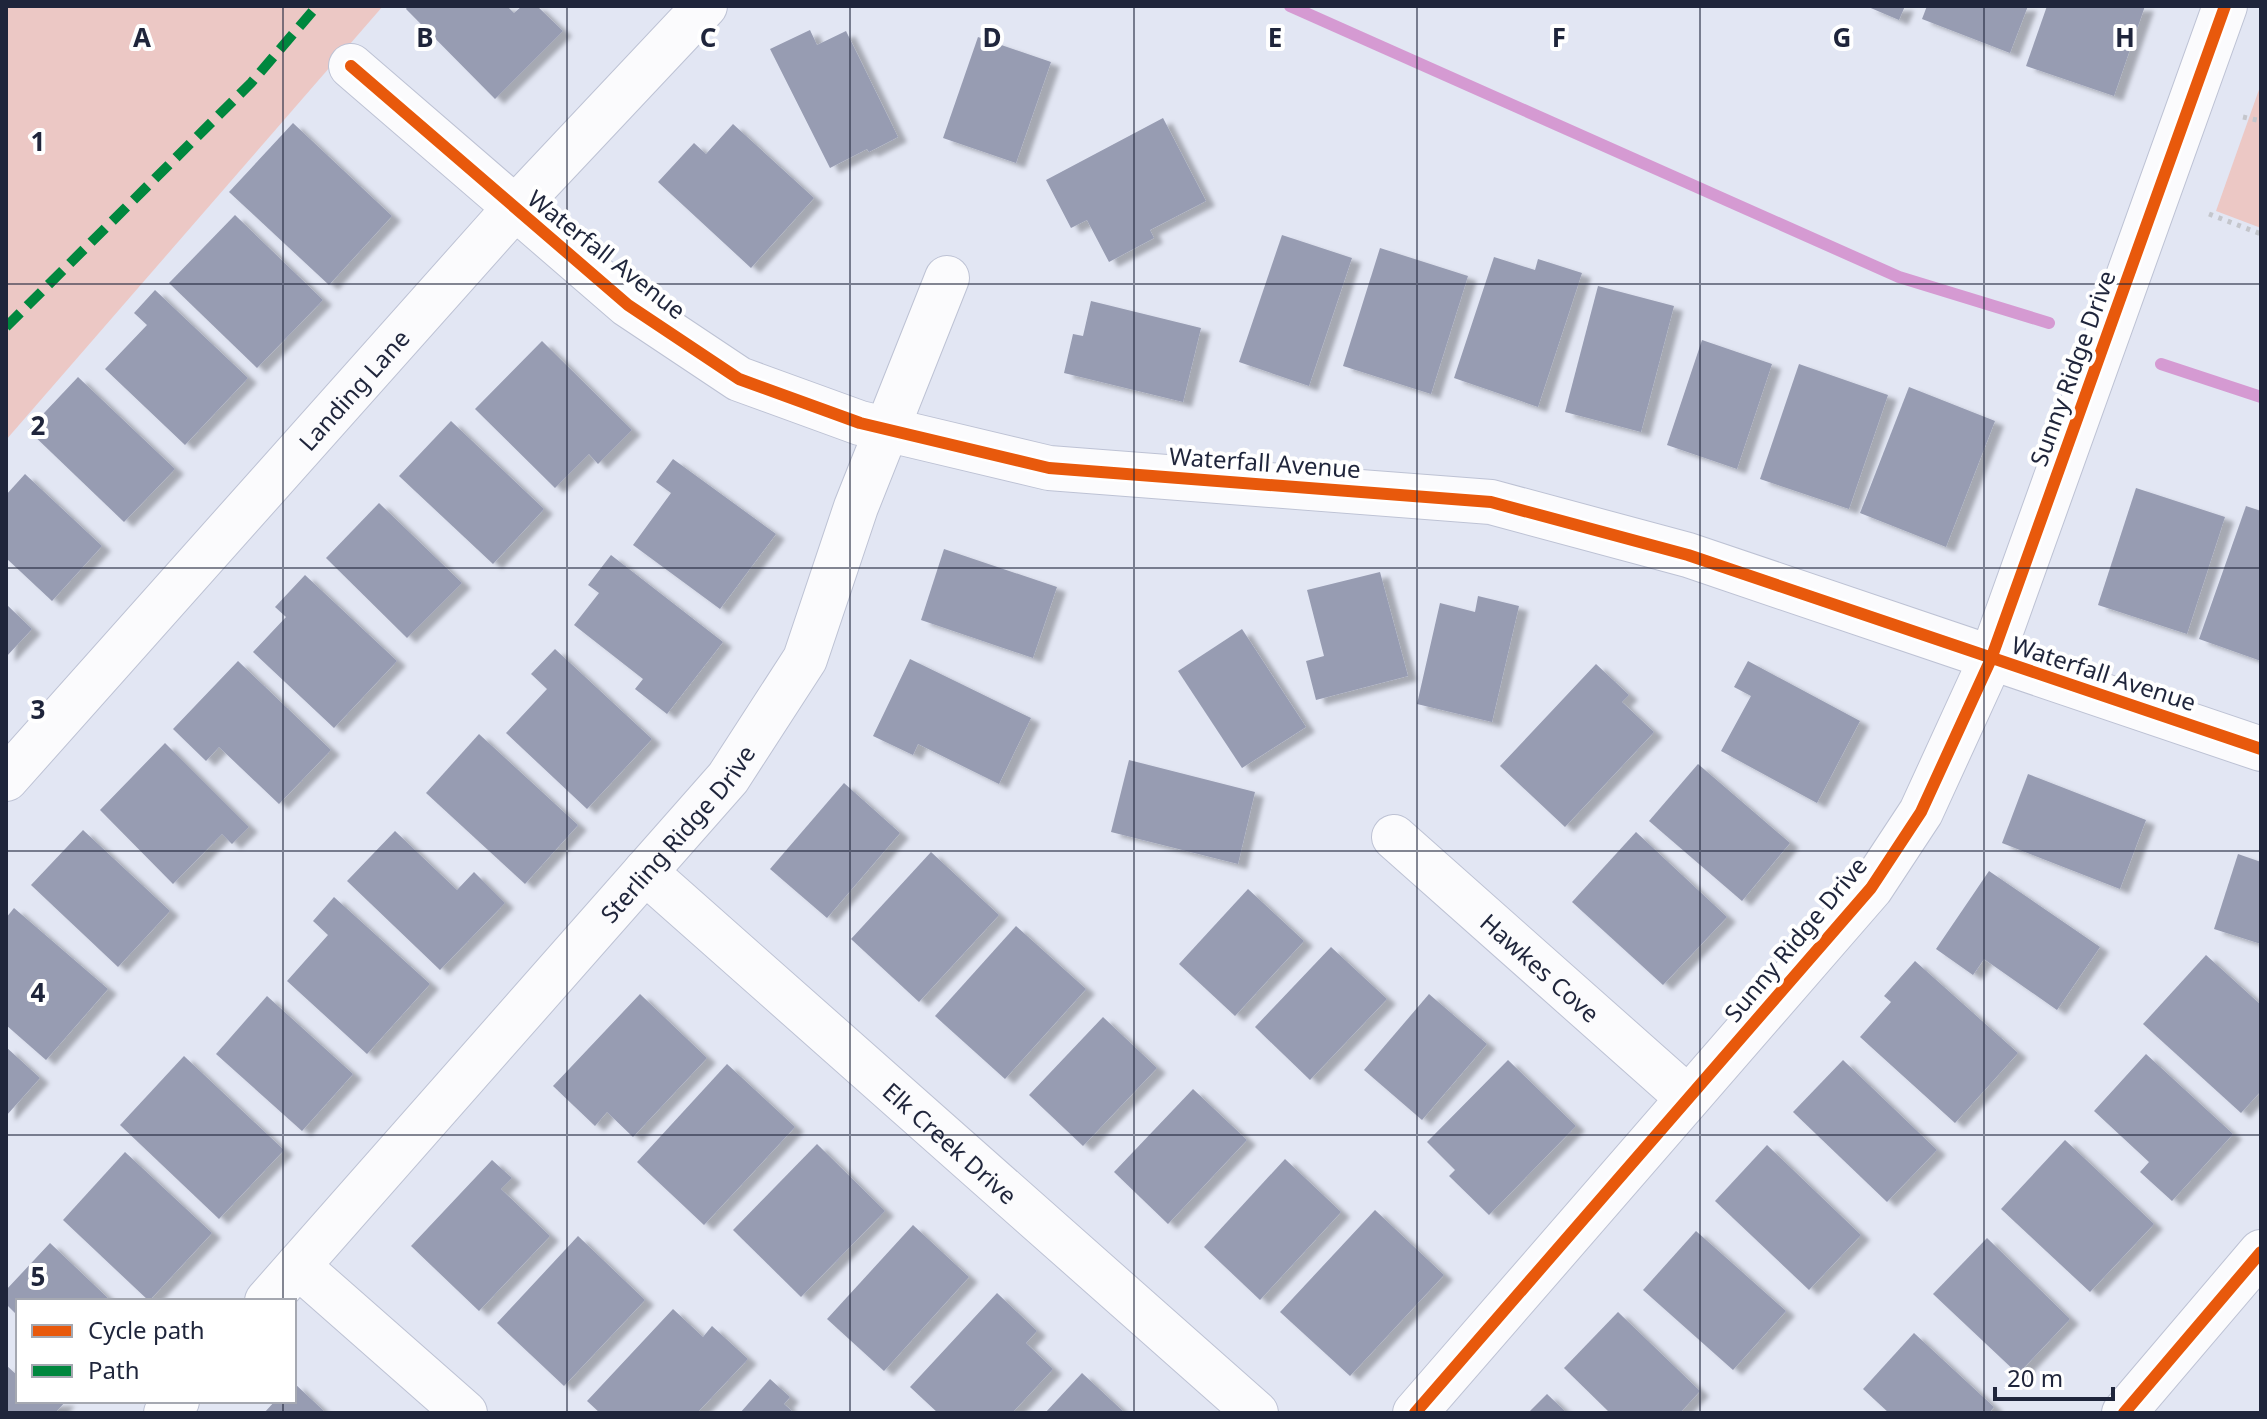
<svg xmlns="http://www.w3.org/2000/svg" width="2267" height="1419" viewBox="0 0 2267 1419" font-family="'Noto Sans',sans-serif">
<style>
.green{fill:#ecc8c5}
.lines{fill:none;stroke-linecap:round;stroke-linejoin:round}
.stream{stroke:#d59ad2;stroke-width:12}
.building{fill:#979cb2;filter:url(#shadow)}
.street-casing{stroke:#bdc2d4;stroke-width:46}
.path{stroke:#c4c6cc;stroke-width:5;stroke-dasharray:4 6;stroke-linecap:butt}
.street{stroke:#fbfbfd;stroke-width:44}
.quiet{stroke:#00873e;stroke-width:10;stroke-dasharray:20 10;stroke-linecap:butt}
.cycleway-casing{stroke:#fff;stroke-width:17}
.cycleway{stroke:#e8590c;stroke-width:12}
.grid{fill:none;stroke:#1f253b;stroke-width:2;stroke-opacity:0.55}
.labels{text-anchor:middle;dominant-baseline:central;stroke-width:8;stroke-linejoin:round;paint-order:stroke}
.street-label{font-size:24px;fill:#1f253b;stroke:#fff}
.grid-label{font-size:26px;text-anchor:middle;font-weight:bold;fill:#1f253b;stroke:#fff;stroke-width:8;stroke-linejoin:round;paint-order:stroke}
</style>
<defs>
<filter id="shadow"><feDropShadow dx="9" dy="5" stdDeviation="2" flood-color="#0004"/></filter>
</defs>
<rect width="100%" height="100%" fill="#e2e6f3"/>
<g class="green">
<polygon points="6,6 383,6 6,440"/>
<polygon points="2261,84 2261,228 2216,211"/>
</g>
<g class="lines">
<g class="stream">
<polyline points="1290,6 1899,277 2049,323"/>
<polyline points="2161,364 2261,397"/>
</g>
</g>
<g class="building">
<polygon points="408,6 507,6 514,13 522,6 537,6 563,31 495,99 406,9"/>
<polygon points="1866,6 1905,6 1899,20"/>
<polygon points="1927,6 2028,6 2010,53 1922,19"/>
<polygon points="2047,6 2145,6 2114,96 2026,66"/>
<polygon points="810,30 817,45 846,31 898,137 869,152 867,149 830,168 770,49"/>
<polygon points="978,37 1051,62 1016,163 943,138"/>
<polygon points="1163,118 1206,201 1150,230 1154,238 1109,262 1087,220 1071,228 1046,180"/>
<polygon points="293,123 392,216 329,285 229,192"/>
<polygon points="733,124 814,198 751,268 658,182 694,143 706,154"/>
<polygon points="235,215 323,300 257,368 169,283"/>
<polygon points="1282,235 1352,258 1309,386 1239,362"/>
<polygon points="1380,248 1468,276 1431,394 1343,366"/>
<polygon points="1494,257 1535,270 1538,259 1582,273 1538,407 1454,378"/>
<polygon points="1598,286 1674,306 1641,432 1565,412"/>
<polygon points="155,290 248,378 185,445 105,369 147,325 134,313"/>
<polygon points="1091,301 1201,328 1183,402 1064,373 1073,334 1083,336"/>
<polygon points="1702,340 1772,364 1737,469 1667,445"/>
<polygon points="542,341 632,430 598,464 589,454 555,488 475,409"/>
<polygon points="1799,364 1888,395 1849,509 1760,479"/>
<polygon points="78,377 175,469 124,522 28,430"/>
<polygon points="1909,387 1995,421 1946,547 1860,513"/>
<polygon points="451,421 544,509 493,564 399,476"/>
<polygon points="673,459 776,534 720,609 633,545 671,493 656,482"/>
<polygon points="25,474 102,546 52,601 6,558 6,495"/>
<polygon points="2136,488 2225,517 2187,634 2098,605"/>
<polygon points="379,503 462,583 407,638 326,558"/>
<polygon points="2246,506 2261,511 2261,661 2199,639"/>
<polygon points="944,549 1057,587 1033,658 921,620"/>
<polygon points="611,555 723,642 667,714 635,689 643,679 574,625 599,593 588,585"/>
<polygon points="1380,572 1408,676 1316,700 1306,661 1324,656 1307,590"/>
<polygon points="305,575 397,661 334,728 253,652 286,617 275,607"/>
<polygon points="1478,596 1519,606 1492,722 1417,704 1440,603 1475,612"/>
<polygon points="6,604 32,629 6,657"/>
<polygon points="1242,629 1306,727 1242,768 1178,671"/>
<polygon points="555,649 652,739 587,809 506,733 547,689 531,674"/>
<polygon points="910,659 1031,718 999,784 918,744 913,755 873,736"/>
<polygon points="238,661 331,750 279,804 219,747 206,761 173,729"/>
<polygon points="1748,661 1860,721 1817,803 1721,751 1751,696 1734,687"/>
<polygon points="1596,664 1629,695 1622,702 1654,732 1565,827 1500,766"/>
<polygon points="479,734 578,825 525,884 426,793"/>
<polygon points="165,743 249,827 232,844 222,834 173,884 100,810"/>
<polygon points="1129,760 1255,792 1238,864 1111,832"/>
<polygon points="1698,764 1790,843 1742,901 1649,821"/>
<polygon points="2028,774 2146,820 2120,889 2002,843"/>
<polygon points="844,783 900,833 827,918 770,869"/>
<polygon points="83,830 170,911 118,967 31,885"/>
<polygon points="395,831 457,890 474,872 505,903 440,970 347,881"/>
<polygon points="1636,832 1727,917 1663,985 1572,902"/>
<polygon points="931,852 999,915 919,1002 851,939"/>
<polygon points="2238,854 2261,862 2261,944 2214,929"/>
<polygon points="1989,871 2100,947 2057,1010 1984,959 1973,975 1936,949"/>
<polygon points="1248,889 1304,941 1235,1016 1179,964"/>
<polygon points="334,897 430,984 367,1054 287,981 328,935 313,921"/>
<polygon points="14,908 108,989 46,1060 6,1025 6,918"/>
<polygon points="1016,926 1086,989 1005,1079 935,1016"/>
<polygon points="1331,947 1387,999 1310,1080 1255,1027"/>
<polygon points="2206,955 2261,1005 2261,1091 2241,1113 2143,1024"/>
<polygon points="1915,961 2018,1053 1955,1123 1860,1037 1891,1002 1884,996"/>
<polygon points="640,994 707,1058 633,1137 607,1112 595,1126 553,1086"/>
<polygon points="1429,994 1487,1044 1422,1120 1364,1070"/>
<polygon points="267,996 353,1074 302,1131 216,1054"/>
<polygon points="1103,1017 1157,1068 1083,1146 1029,1095"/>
<polygon points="6,1047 40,1078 6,1116"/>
<polygon points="2146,1054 2233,1134 2172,1201 2140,1172 2149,1162 2094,1111"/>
<polygon points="184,1056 284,1150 219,1219 120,1125"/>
<polygon points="1508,1060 1576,1126 1489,1215 1449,1176 1455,1170 1427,1142"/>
<polygon points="1843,1060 1937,1150 1887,1202 1793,1112"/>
<polygon points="727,1064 795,1127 704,1225 637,1162"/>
<polygon points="1193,1089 1247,1140 1168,1224 1114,1172"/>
<polygon points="2065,1140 2154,1224 2090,1292 2001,1209"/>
<polygon points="817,1144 885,1211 801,1297 733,1230"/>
<polygon points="1767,1145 1861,1235 1809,1290 1715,1201"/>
<polygon points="125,1152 212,1233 149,1301 63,1220"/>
<polygon points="1285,1159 1341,1212 1260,1300 1204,1247"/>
<polygon points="492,1160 512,1178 501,1189 550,1236 479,1311 411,1246"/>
<polygon points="1375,1210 1444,1275 1350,1376 1280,1312"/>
<polygon points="913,1225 969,1277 884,1371 827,1319"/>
<polygon points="1696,1231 1786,1311 1733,1370 1643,1290"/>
<polygon points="578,1236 645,1300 564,1386 497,1323"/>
<polygon points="1987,1238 2070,1319 2018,1374 1933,1294"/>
<polygon points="50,1243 111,1301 18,1301 18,1316 6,1304 6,1290"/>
<polygon points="997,1293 1037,1331 1026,1343 1053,1369 1012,1413 938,1413 910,1387"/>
<polygon points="673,1309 703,1337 712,1326 748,1359 697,1413 600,1413 587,1401"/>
<polygon points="1618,1312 1700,1391 1680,1413 1610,1413 1564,1368"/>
<polygon points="1914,1333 1994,1407 1989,1413 1889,1413 1863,1389"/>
<polygon points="6,1365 18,1376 18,1401 66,1401 55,1413 6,1413"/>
<polygon points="1082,1373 1125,1413 1045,1413"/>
<polygon points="770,1379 790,1397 784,1404 794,1413 740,1413"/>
<polygon points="294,1383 326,1413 264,1413 275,1401 294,1401"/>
<polygon points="1547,1394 1567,1413 1528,1413"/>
</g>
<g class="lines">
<g class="street-casing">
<g id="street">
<polyline points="351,66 628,305 739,379 860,423 1049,468 1491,502 1688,555 2261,749"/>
<path id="s1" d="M6 779 514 209 705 6"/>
<path id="s2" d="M1394 837 1688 1098"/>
<path id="s3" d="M645 872 1256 1413"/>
<polyline points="298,1266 465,1413"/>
<path id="s4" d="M267 1301 728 778 805 659 856 507 947 278"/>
<polyline points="166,1413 177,1401"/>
<polyline points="1415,1413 1871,888 1921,812 1991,659 2225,6"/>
<polyline points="2124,1413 2261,1252"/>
</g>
</g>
<g class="path">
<polyline points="2243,117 2261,121"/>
<polyline points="2209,214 2261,234"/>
</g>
<use href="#street" class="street"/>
<polyline class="quiet" points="6,327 251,83 317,6"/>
<g class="cycleway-casing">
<g id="cycleway">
<polyline points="351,66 628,305 739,379 860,423 1049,468 1491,502 1688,555 2261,749"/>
<polyline points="1415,1413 1871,888 1921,812 1991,659 2225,6"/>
<polyline points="2124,1413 2261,1252"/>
</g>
</g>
<use href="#cycleway" class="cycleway"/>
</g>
<path class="grid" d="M283 6V1301M567 6V1413M850 6V1413M1134 6V1413M1417 6V1413M1700 6V1413M1984 6V1413M6 284H2261M6 568H2261M6 851H2261M6 1135H2261M283 1401V1413"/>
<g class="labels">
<g class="street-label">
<text transform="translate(607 254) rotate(38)">Waterfall Avenue</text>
<text transform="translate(2072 368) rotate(-70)">Sunny Ridge Drive</text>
<text stroke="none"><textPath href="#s1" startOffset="522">Landing Lane</textPath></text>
<text transform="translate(1265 462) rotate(4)">Waterfall Avenue</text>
<text transform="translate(2104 673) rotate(18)">Waterfall Avenue</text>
<text stroke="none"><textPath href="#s4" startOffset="622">Sterling Ridge Drive</textPath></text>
<text transform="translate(1795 939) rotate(-50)">Sunny Ridge Drive</text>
<text stroke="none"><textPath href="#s2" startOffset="196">Hawkes Cove</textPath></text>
<text stroke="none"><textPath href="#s3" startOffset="408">Elk Creek Drive</textPath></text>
</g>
</g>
<g class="grid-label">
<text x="142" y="47">A</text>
<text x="425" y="47">B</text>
<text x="708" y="47">C</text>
<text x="992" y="47">D</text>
<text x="1275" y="47">E</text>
<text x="1559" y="47">F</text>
<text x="1842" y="47">G</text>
<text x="2125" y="47">H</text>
<text x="38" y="151">1</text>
<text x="38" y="435">2</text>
<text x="38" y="719">3</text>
<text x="38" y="1002">4</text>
<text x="38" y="1286">5</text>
</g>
<rect width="2267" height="1419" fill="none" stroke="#1f253b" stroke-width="16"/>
<rect x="16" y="1299" width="280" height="104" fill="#ffffff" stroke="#a5a8b1" stroke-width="2"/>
<rect x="32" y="1325" width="40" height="12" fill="#e8590c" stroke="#a5a8b1" stroke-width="2"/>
<text x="88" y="1339" font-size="24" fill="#1f253b">Cycle path</text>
<rect x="32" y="1365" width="40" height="12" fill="#00873e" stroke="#a5a8b1" stroke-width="2"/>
<text x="88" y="1379" font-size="24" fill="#1f253b">Path</text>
<path d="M1995 1387v12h118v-12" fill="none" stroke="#1f253b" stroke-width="4"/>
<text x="2007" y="1387" font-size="24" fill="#1f253b" stroke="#ffffff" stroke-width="6" paint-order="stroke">20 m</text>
</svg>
